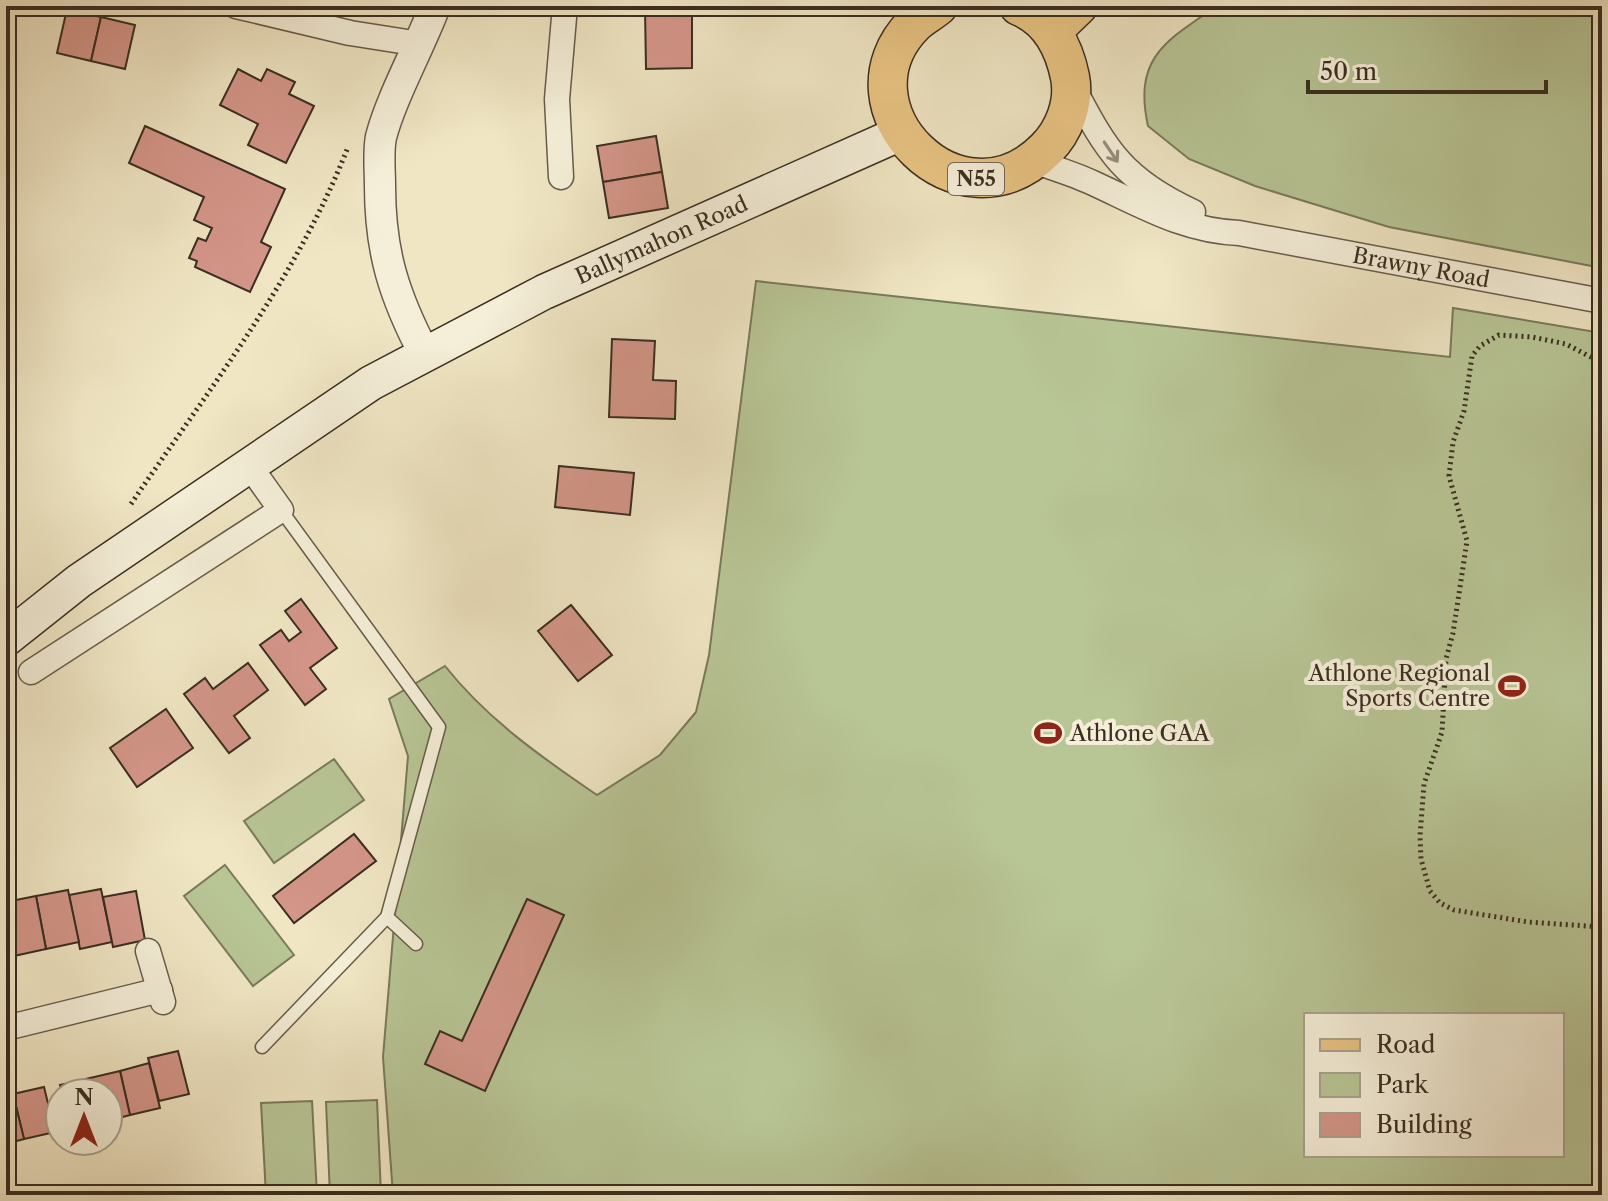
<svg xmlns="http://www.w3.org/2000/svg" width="1608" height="1201" viewBox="0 0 1608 1201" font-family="'Libre Caslon Text',serif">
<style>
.green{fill:#b8c595;stroke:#797a5b;stroke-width:2;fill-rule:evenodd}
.building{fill:#d49689;stroke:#3a2e21;stroke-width:2}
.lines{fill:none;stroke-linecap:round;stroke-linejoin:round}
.service-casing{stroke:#685c4a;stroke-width:15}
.minor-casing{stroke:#685c4a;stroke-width:27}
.tertiary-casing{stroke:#685c4a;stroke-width:33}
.secondary-casing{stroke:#3a2e21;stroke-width:37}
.primary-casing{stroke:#3a2e21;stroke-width:41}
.path{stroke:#3a2e21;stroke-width:5;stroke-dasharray:2 4;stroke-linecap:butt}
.service{stroke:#f5efd9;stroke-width:12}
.minor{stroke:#f5efd9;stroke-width:24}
.tertiary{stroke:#f5efd9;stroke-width:30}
.secondary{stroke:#f5efd9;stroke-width:34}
.primary{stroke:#e8c382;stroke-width:38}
.oneway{stroke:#988e7d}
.labels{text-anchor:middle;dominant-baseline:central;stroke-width:8;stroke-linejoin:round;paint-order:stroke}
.shield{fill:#f5efd9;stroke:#726858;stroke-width:2}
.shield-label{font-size:20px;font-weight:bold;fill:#3a2e21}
.street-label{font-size:22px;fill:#3a2e21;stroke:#f5efd9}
.poi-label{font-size:22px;fill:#3a2e21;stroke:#f5efd9;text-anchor:end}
</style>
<rect width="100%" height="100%" fill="#f0e6c4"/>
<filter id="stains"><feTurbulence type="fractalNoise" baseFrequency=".0025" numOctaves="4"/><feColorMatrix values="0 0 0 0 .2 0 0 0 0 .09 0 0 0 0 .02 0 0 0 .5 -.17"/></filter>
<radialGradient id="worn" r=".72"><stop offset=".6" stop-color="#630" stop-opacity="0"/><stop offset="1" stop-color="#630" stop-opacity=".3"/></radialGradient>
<g class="green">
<path d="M1217 6H1568L1602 21V268L1389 227 1255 186 1189 159 1148 126C1133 57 1166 41 1217 6Z"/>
<path d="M756 281 1450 357 1453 308 1602 333V1195H393L383 1057 408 756 389 699 445 666C487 719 541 757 597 795L660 755 696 712 709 655ZM1306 1015H1562V1155H1306Z"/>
<polygon points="334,759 364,800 274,863 244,821"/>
<polygon points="225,865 294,955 253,986 184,896"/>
<polygon points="377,1100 381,1195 330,1195 326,1102"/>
<polygon points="312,1101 317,1195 266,1195 261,1103"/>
</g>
<g class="building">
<polygon points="6,6 16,6 8,45 6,44"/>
<rect x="645" y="6" width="47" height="2"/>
<polygon points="645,8 692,8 692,68 646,69"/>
<polygon points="67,9 101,17 91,61 57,53"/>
<polygon points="101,17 135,25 125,69 91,61"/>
<polygon points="238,69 261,81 267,69 295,82 289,94 314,106 286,163 248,145 258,124 220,105"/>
<polygon points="145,126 285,189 261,242 271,247 250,292 195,267 197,261 189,258 198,238 206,241 212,228 194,220 204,197 129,163"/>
<polygon points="656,136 662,172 603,182 597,146"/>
<polygon points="662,172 668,208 609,218 603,182"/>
<polygon points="612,339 655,341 653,380 676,381 675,419 609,417"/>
<polygon points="559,466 634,473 630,515 555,507"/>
<polygon points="301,599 337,648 310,668 326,689 305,705 260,645 281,630 289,641 301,632 285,611"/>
<polygon points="571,605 612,655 578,681 538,631"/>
<polygon points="248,663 268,690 234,716 250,738 229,753 184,694 205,678 213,689"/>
<polygon points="166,709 193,748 137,787 110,748"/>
<polygon points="354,834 376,861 294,923 273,896"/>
<polygon points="101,889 112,942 80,949 69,895"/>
<polygon points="68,890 79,942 46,949 36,896"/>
<polygon points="136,891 145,940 113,947 103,897"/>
<polygon points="36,896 46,949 14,956 6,902"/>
<polygon points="527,899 564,915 485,1091 425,1064 440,1031 462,1041"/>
<polygon points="178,1051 189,1094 159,1101 148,1058"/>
<polygon points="149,1063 160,1108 130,1115 120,1071"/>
<polygon points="120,1071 130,1115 108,1121 108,1093 93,1093 90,1078"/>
<polygon points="90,1078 93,1093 62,1093 60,1085"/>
<polygon points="44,1087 55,1132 24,1139 13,1094"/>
<polygon points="13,1094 24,1139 6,1144 6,1096"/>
<polygon points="191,1188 193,1195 160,1195"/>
</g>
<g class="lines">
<g class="service-casing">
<g id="service">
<polyline points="281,510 439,727 387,917 416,944"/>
<polyline points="262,1047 387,917"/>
</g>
</g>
<g class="minor-casing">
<g id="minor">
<polyline points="236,6 350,33 420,44"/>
<path d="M1073 87C1107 152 1124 180 1193 212"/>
<path id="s1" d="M1034 161C1053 168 1074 174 1093 183 1141 205 1184 231 1239 233L1602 301"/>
<polyline points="561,177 557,99 565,6"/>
<polyline points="31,672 281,510 249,465"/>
<polyline points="148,951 163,1002"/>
<polyline points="6,1028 160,990"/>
</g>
</g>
<g class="tertiary-casing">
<path id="tertiary" d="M425 355C394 296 380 252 380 186 380 170 378 151 381 137 391 98 420 46 435 6"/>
</g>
<g class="secondary-casing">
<g id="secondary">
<path id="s2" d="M6 639 79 581 371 383 544 292 901 133"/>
</g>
</g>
<g class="primary-casing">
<g id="primary">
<path d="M938 6C931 12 921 17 914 24 832 107 960 236 1046 149 1064 131 1075 103 1070 77 1064 47 1049 18 1019 6"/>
<polyline points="1052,31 1078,6"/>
</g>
</g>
<g class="path">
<polyline points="1602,363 1566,344 1532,337 1499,335 1480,346 1472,356 1464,411 1453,442 1449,476 1467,541 1453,633 1446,659 1442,732 1424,784 1420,836 1421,859 1430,891 1440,903 1454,910 1528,922 1602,927"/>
<path d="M131 504C209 389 297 278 348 147"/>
</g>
<use href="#service" class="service"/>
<use href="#minor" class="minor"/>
<use href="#tertiary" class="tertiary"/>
<use href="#secondary" class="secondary"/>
<use href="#primary" class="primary"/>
</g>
<defs><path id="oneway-shaft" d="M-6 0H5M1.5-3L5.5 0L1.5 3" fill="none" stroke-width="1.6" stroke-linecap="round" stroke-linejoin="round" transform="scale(2)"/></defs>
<use class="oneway" href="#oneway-shaft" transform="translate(1111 152) rotate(56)"/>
<defs>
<g id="stadium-bare" transform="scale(2.16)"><path d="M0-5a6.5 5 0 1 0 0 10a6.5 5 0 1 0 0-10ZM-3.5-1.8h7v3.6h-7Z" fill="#8f2418" stroke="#f5efd9" stroke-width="2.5" paint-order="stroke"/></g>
</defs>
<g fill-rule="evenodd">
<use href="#stadium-bare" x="1512" y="686"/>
<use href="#stadium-bare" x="1048" y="733"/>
</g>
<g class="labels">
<rect class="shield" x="948" y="163" width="56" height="32" rx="6"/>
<g class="shield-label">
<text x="976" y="179">N55</text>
</g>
<g class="street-label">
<text stroke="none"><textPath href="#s2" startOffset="770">Ballymahon Road</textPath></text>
<text stroke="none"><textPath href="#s1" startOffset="404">Brawny Road</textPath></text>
</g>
<g class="poi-label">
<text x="1490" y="673">Athlone Regional<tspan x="1490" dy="25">Sports Centre</tspan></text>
<text x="1070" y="733" text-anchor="start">Athlone GAA</text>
</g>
</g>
<rect width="1608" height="1201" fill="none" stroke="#f0e6c4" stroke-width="32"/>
<rect x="8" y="8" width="1592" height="1185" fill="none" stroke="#3a2e21" stroke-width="4"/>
<rect x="16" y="16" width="1576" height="1169" fill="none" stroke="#3a2e21" stroke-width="2"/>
<rect x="1304" y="1013" width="260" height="144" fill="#f5efd9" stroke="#aaa28f" stroke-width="2"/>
<rect x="1320" y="1039" width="40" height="12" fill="#e8c382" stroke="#aaa28f" stroke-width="2"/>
<text x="1376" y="1053" font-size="24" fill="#3a2e21">Road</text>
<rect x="1320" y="1073" width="40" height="24" fill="#b8c595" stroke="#aaa28f" stroke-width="2"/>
<text x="1376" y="1093" font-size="24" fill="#3a2e21">Park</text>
<rect x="1320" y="1113" width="40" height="24" fill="#d49689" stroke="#aaa28f" stroke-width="2"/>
<text x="1376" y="1133" font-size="24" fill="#3a2e21">Building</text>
<g transform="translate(84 1117)"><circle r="38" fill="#f5efd9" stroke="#aaa28f" stroke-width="2"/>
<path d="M0-6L14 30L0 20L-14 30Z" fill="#8f2418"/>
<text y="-12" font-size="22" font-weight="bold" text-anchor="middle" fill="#3a2e21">N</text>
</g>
<path d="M1308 80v12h238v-12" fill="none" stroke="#3a2e21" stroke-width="4"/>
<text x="1320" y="80" font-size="24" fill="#3a2e21" stroke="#f5efd9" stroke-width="6" paint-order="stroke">50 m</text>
<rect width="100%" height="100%" filter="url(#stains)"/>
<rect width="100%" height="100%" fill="url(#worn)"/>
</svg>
